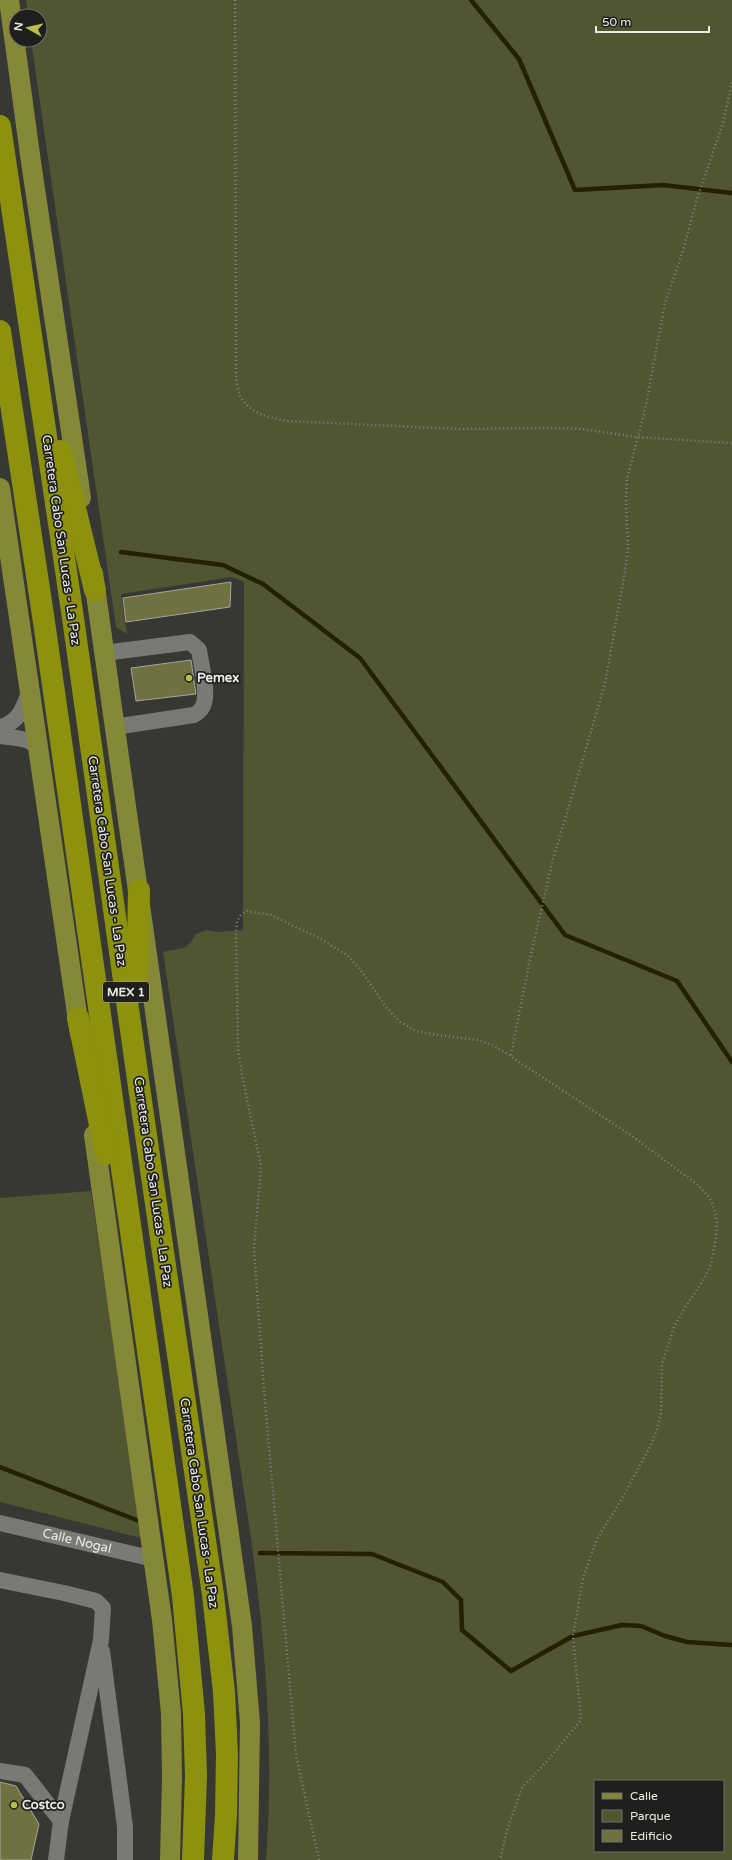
<svg xmlns="http://www.w3.org/2000/svg" width="732" height="1860" viewBox="0 0 732 1860" font-family="'Varela Round',sans-serif">
<style>
.green{fill:#525531;fill-rule:evenodd}
.lines{fill:none;stroke-linecap:round;stroke-linejoin:round}
.stream{stroke:#202200;stroke-width:4.5}
.building{fill:#6f7240;stroke:#a5a5a0}
.path{stroke:#81827e;stroke-width:2.5;stroke-dasharray:1 3;stroke-linecap:butt}
.minor{stroke:#7a7a75;stroke-width:16}
.major{stroke:#858837;stroke-width:20}
.highway{stroke:#8c910e;stroke-width:22}
.poi-dot{fill:#bac045;stroke:#1f1f1d;stroke-width:1.5}
.labels{text-anchor:middle;dominant-baseline:central;stroke-width:3.5;stroke-linejoin:round;paint-order:stroke}
.shield{fill:#1f1f1d;stroke:#acacaa;stroke-width:1}
.shield-label{font-size:12px;font-weight:bold;fill:#e9e9e6}
.street-label{font-size:13px;fill:#e9e9e6;stroke:#1f1f1d}
.poi-label{font-size:13px;font-weight:bold;fill:#e9e9e6;stroke:#1f1f1d;text-anchor:start}
</style>
<rect width="100%" height="100%" fill="#373833"/>
<g class="green">
<path d="M26 0H732V1860H266C274 1752 266 1652 252 1545L163 952C181 948 187 951 196 934L207 930 217 932 243 930 244 582 232 577 121 594 127 634 116 627 31 40H40V16H28ZM595 1781H723V1851H595Z"/>
<polygon points="91,1191 142,1534 141,1538 0,1502 0,1198"/>
</g>
<g class="lines">
<g class="stream">
<polyline points="471,0 519,59 575,190 663,185 732,193"/>
<polyline points="121,552 223,565 263,584 360,658 565,935 677,981 732,1062"/>
<polyline points="0,1467 139,1521"/>
<polyline points="260,1553 372,1554 443,1582 461,1600 462,1630 511,1671 573,1636 622,1625 641,1626 665,1636 687,1642 732,1645"/>
</g>
</g>
<g class="building">
<polygon points="231,582 230,607 126,622 123,598"/>
<polygon points="191,660 196,694 136,701 131,668"/>
<polygon points="0,1782 16,1786 39,1824 31,1860 0,1860"/>
</g>
<g class="lines">
<g class="path">
<path d="M235 0 236 378C237 383 238 391 240 396 250 414 270 418 288 421L458 429 550 428 582 429 637 437 732 443"/>
<polyline points="511,1055 530,959 552,863 605,684 626,565 628,545 626,503 627,479 645,410 665,303 683,251 696,202 723,123 732,82"/>
<polyline points="319,1860 296,1755 264,1390 254,1249 261,1166 242,1075 238,1049 236,932 237,921 241,915 247,911 271,915 321,939 348,956 362,972 386,1007 400,1022 416,1031 437,1035 478,1040 495,1046 632,1136 698,1185 709,1197 714,1208 717,1222 716,1238 711,1264 704,1279 686,1306 674,1327 662,1364 661,1413 657,1429 651,1445 620,1502 597,1539 583,1578 573,1636 581,1720 548,1760 522,1788 507,1830 500,1860"/>
</g>
<g class="minor">
<path d="M104 653 190 642 199 650C201 665 208 689 204 703 203 709 199 712 194 715L114 727"/>
<path d="M0 727C20 722 23 708 30 690"/>
<path d="M0 736C13 738 33 737 38 750"/>
<path id="s1" d="M0 1523 154 1559"/>
<polyline points="0,1580 64,1593 96,1601 103,1608 101,1640 61,1821"/>
<polyline points="102,1651 125,1827 125,1860"/>
<polyline points="0,1771 25,1775 61,1821 56,1860"/>
</g>
<g class="major">
<polyline points="9,0 31,162 81,498"/>
<polyline points="0,488 80,1034"/>
<polyline points="93,573 242,1626 250,1723 248,1860"/>
<polyline points="94,1135 162,1620 171,1713 172,1777 170,1860"/>
</g>
<g class="highway">
<polyline points="0,126 73,618 140,1094 213,1595 224,1692 227,1754 226,1815 223,1860"/>
<polyline points="0,331 44,622 183,1596 194,1714 196,1776 193,1860"/>
<polyline points="61,451 95,590"/>
<polyline points="137,992 139,890"/>
<polyline points="78,1018 106,1154"/>
</g>
</g>
<g class="poi-dot">
<circle cx="189" cy="678" r="4"/>
<circle cx="14" cy="1805" r="4"/>
</g>
<g class="labels">
<rect class="shield" x="103" y="982" width="46" height="20" rx="3"/>
<g class="shield-label">
<text x="126" y="992">MEX 1</text>
</g>
<g class="street-label">
<text transform="translate(61 540) rotate(82)">Carretera Cabo San Lucas - La Paz</text>
<text transform="translate(107 861) rotate(82)">Carretera Cabo San Lucas - La Paz</text>
<text transform="translate(153 1182) rotate(82)">Carretera Cabo San Lucas - La Paz</text>
<text transform="translate(199 1503) rotate(82)">Carretera Cabo San Lucas - La Paz</text>
<text stroke="none"><textPath href="#s1" startOffset="79">Calle Nogal</textPath></text>
</g>
<g class="poi-label">
<text x="197" y="678">Pemex</text>
<text x="22" y="1805">Costco</text>
</g>
</g>
<rect x="594" y="1780" width="130" height="72" fill="#1f1f1d" stroke="#70706d"/>
<rect x="602" y="1793" width="20" height="6" fill="#858837" stroke="#70706d"/>
<text x="630" y="1800" font-size="12" fill="#e9e9e6">Calle</text>
<rect x="602" y="1810" width="20" height="12" fill="#525531" stroke="#70706d"/>
<text x="630" y="1820" font-size="12" fill="#e9e9e6">Parque</text>
<rect x="602" y="1830" width="20" height="12" fill="#6f7240" stroke="#70706d"/>
<text x="630" y="1840" font-size="12" fill="#e9e9e6">Edificio</text>
<g transform="translate(28 28) rotate(278)"><circle r="19" fill="#1f1f1d" stroke="#70706d"/>
<path d="M0-3L7 15L0 10L-7 15Z" fill="#bac045"/>
<text y="-6" font-size="11" font-weight="bold" text-anchor="middle" fill="#e9e9e6">N</text>
</g>
<path d="M596 26v6h113v-6" fill="none" stroke="#e9e9e6" stroke-width="2"/>
<text x="602" y="26" font-size="12" fill="#e9e9e6" stroke="#1f1f1d" stroke-width="3" paint-order="stroke">50 m</text>
</svg>
